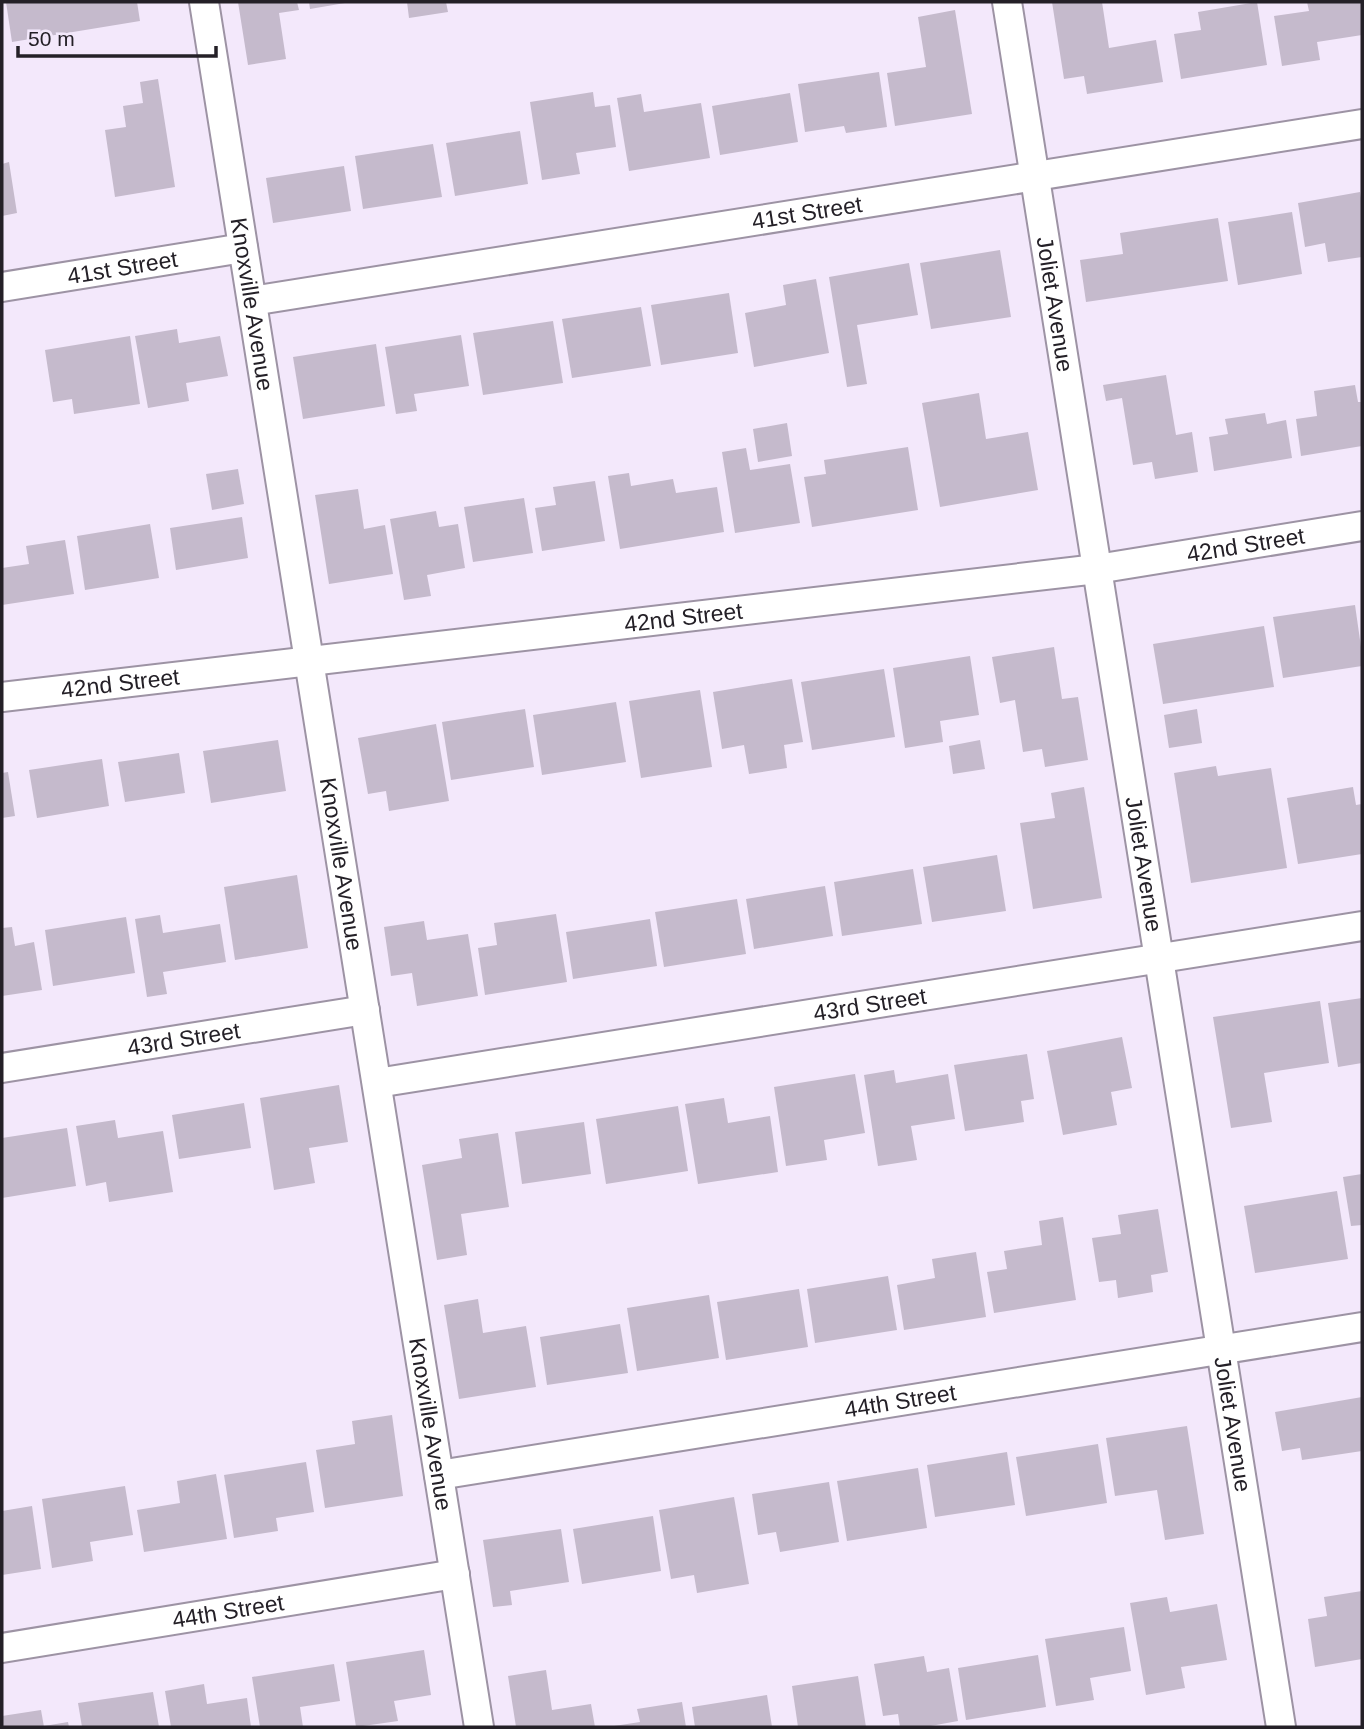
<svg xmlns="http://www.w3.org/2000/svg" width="1364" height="1729" viewBox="0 0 1364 1729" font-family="Arial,sans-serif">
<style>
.building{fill:#c5bacc}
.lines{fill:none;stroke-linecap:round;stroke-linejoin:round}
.minor-casing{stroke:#9d93a4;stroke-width:32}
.minor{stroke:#fff;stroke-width:28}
.labels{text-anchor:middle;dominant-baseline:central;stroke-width:5;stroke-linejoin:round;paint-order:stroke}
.street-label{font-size:23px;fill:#242027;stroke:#f3e8fb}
</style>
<rect width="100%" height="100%" fill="#f3e8fb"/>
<g class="building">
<polygon points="6,2 137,2 140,21 12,42"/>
<polygon points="238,2 297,2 299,10 279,13 286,59 248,65"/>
<polygon points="309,2 345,2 345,3 310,9"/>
<polygon points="407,2 446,2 448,12 409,18"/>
<polygon points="1052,2 1102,2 1109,48 1156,40 1163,82 1087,94 1084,76 1064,79"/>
<polygon points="1257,2 1267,65 1181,79 1174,34 1201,30 1198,12"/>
<polygon points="1307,2 1362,2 1362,35 1317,42 1320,60 1282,66 1274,16 1309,11"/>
<polygon points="955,10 972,114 895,126 887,73 926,67 918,17"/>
<polygon points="879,72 887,127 846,133 844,126 805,132 798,84"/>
<polygon points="158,79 175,187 115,197 105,130 126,127 123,106 143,103 140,82"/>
<polygon points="593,92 595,107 610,105 616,147 576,153 580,174 542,180 530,102"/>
<polygon points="790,93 798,142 720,155 712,106"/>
<polygon points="641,94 644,112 701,103 710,158 629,171 617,98"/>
<polygon points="520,131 528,184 455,196 446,143"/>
<polygon points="433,144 442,197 363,209 355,156"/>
<polygon points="9,162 17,213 2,216 2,164"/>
<polygon points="344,166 351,211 273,223 266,178"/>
<polygon points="1360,192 1362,204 1362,257 1328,262 1325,243 1305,247 1298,203"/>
<polygon points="1292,212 1302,274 1238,285 1228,222"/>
<polygon points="1218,218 1228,281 1086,302 1080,260 1123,254 1120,233"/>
<polygon points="1000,250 1011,317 931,329 920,263"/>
<polygon points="909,263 918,315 857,325 867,384 847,387 829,277"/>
<polygon points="816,279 829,353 754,367 745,313 786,305 783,285"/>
<polygon points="729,293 738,353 661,365 651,305"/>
<polygon points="641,307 651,366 572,378 562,319"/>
<polygon points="553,321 563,383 483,395 473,333"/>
<polygon points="177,329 179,343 220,336 228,376 186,383 189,401 148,408 135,336"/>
<polygon points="461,335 469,386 414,394 417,411 396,414 385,347"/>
<polygon points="130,336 140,404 74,414 72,399 53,402 45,350"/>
<polygon points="376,344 385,406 303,419 293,357"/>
<polygon points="1166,375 1176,435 1192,432 1198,472 1155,479 1152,462 1133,465 1122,398 1106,401 1103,385"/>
<polygon points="1355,385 1358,402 1362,402 1362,446 1301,456 1296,419 1317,416 1314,391"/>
<polygon points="979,393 986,439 1028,432 1038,490 940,507 922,403"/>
<polygon points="1265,413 1267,424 1286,420 1292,458 1214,471 1209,437 1228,434 1225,419"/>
<polygon points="787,423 792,456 758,462 753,429"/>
<polygon points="908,447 918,510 812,527 804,477 826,474 824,460"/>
<polygon points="746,448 750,470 790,464 800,523 735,533 722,452"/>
<polygon points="238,469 244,504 212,510 206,474"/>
<polygon points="629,473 631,486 673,479 676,493 717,487 724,532 620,549 608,476"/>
<polygon points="595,481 605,541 542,551 535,508 556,505 553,487"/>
<polygon points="358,489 364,529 385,525 393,574 329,584 315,495"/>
<polygon points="524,498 533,553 473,562 464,507"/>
<polygon points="436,511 439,527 458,524 465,568 427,575 431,596 404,600 390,519"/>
<polygon points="242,517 248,558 176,570 170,528"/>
<polygon points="150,524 159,578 85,590 77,536"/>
<polygon points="65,540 74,594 2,605 2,568 29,564 26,546"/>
<polygon points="1355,605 1362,654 1362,666 1283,678 1273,617"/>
<polygon points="1264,626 1274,687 1163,704 1153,644"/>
<polygon points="1054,647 1062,699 1078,697 1088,760 1045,767 1042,749 1023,752 1015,700 1000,703 992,657"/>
<polygon points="970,656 979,715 940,721 943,742 905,748 893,668"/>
<polygon points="884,669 895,737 812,750 801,682"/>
<polygon points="792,679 803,742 784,745 787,768 749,774 744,745 722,749 713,692"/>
<polygon points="700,690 712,767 641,778 629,701"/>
<polygon points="616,702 626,762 542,775 533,715"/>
<polygon points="525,709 534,767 451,780 442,722"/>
<polygon points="1197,709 1202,743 1169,748 1164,715"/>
<polygon points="436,724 449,801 389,811 386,791 368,794 358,738"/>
<polygon points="278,740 286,791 211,803 203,751"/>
<polygon points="980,740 985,769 953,774 949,746"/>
<polygon points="179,753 185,793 125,802 118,762"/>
<polygon points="102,759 109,806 37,818 29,770"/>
<polygon points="1216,766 1218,776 1271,768 1287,868 1191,883 1174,773"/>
<polygon points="8,772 15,816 2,818 2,773"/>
<polygon points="1084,787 1102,898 1033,909 1020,823 1055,818 1051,793"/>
<polygon points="1353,787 1356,805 1362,804 1362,854 1298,864 1287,798"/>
<polygon points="997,855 1006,911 932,922 923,867"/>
<polygon points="913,869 922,924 842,936 834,882"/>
<polygon points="297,875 308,948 235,960 224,887"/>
<polygon points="825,886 833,936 754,949 746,899"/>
<polygon points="737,899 746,954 664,967 655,912"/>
<polygon points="556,914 567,982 485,995 478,948 497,945 494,923"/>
<polygon points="160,915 163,933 220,924 226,962 163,972 167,994 147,997 135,919"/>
<polygon points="126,917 135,973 53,986 45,930"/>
<polygon points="650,919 657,966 573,979 566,932"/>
<polygon points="424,921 427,940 468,934 478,996 417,1006 412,973 391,976 384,927"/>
<polygon points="12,927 15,946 34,942 42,990 2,996 2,928"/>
<polygon points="1362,998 1362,1063 1338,1067 1328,1003"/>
<polygon points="1320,1001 1329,1063 1264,1073 1272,1122 1231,1128 1213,1017"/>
<polygon points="1122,1037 1132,1088 1111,1092 1117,1125 1063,1135 1047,1051"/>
<polygon points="1027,1054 1034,1099 1021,1101 1024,1122 965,1131 954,1065"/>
<polygon points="894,1070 896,1083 948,1074 955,1119 911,1126 917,1160 878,1166 864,1075"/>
<polygon points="855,1074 865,1133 824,1140 827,1160 786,1166 774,1087"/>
<polygon points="339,1085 348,1142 309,1148 315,1183 274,1190 260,1098"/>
<polygon points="724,1098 728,1123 770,1116 778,1172 698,1184 685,1104"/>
<polygon points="244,1103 251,1148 179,1159 172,1115"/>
<polygon points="678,1106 688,1171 606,1184 596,1119"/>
<polygon points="115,1120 118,1138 163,1131 173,1192 109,1202 106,1182 86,1186 76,1126"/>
<polygon points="584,1122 591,1174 522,1184 515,1132"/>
<polygon points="67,1128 76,1186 2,1198 2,1138"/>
<polygon points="498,1133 509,1207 461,1214 467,1255 437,1260 422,1165 462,1158 459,1139"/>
<polygon points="1362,1174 1362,1225 1351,1226 1343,1177"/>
<polygon points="1337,1191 1348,1259 1255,1273 1244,1206"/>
<polygon points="1158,1209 1168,1272 1151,1275 1153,1292 1118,1298 1116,1280 1099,1282 1092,1238 1121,1234 1118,1215"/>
<polygon points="1063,1217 1076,1300 994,1313 987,1272 1007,1269 1004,1251 1042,1245 1039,1221"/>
<polygon points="976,1252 986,1317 904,1330 897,1285 935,1278 932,1259"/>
<polygon points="888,1276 897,1330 815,1343 807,1289"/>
<polygon points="799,1289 808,1347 726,1360 717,1302"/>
<polygon points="709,1295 719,1358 637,1371 627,1308"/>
<polygon points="478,1299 483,1333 526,1326 536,1387 459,1399 444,1305"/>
<polygon points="620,1324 628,1373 547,1385 540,1337"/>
<polygon points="1362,1397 1362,1451 1302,1460 1300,1448 1282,1451 1275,1412"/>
<polygon points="392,1415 403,1496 325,1508 316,1450 355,1444 352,1421"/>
<polygon points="1187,1426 1204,1534 1165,1540 1157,1490 1115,1496 1106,1438"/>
<polygon points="1098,1444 1107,1503 1026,1516 1016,1457"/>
<polygon points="1007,1452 1015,1505 935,1517 927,1465"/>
<polygon points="306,1462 314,1512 276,1518 278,1531 234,1538 224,1475"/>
<polygon points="918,1468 927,1528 847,1541 837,1481"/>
<polygon points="216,1474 227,1539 144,1552 137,1510 180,1503 177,1481"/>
<polygon points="829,1482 839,1542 780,1552 776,1532 758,1535 752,1494"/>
<polygon points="125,1486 133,1535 90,1542 93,1561 52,1568 42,1499"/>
<polygon points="734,1497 749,1584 697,1593 694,1575 671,1579 659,1510"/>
<polygon points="32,1506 41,1569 2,1575 2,1511"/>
<polygon points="653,1516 661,1571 582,1584 573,1529"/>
<polygon points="561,1529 569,1582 510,1591 512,1605 493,1607 483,1540"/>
<polygon points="1362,1591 1362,1659 1315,1667 1308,1619 1327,1616 1324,1597"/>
<polygon points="1167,1597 1170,1612 1217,1604 1227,1660 1181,1667 1185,1688 1146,1695 1130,1603"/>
<polygon points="1124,1627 1131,1671 1090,1678 1094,1700 1056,1706 1045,1639"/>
<polygon points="424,1650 431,1695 394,1701 398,1721 356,1727 346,1662"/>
<polygon points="1038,1655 1046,1707 966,1720 958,1668"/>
<polygon points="924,1656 927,1672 949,1668 958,1721 925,1727 900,1727 898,1714 883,1716 874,1664"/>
<polygon points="334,1664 340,1701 300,1707 303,1727 260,1727 252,1677"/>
<polygon points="546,1670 552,1710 591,1704 595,1727 516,1727 508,1676"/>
<polygon points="858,1676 866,1727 798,1727 792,1686"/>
<polygon points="204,1684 207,1704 247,1698 251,1727 171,1727 165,1691"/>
<polygon points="153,1692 159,1727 82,1727 78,1703"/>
<polygon points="767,1695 772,1727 695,1727 692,1707"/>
<polygon points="682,1702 686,1727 615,1727 614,1726 640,1722 637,1709"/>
<polygon points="41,1710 44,1727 2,1727 2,1716"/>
<polygon points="68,1722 69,1727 44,1727 44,1726"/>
</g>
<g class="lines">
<g class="minor-casing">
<g id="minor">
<path id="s1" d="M204 2 479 1727"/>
<path id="s2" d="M1007 2 1281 1727"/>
<path id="s3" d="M2 287 243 248"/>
<path id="s4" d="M252 301 1362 124"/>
<path id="s5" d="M2 697 1097 569 1362 526"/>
<path id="s6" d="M2 1068 365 1010"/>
<path id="s7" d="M377 1083 1362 926"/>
<path id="s8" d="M439 1475 1362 1327"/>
<path id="s9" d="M2 1648 455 1574"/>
</g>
</g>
<use href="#minor" class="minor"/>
</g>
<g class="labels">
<g class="street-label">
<text stroke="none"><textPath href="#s4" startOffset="562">41st Street</textPath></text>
<text stroke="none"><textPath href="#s3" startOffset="122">41st Street</textPath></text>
<text stroke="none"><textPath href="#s2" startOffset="306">Joliet Avenue</textPath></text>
<text stroke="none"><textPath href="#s1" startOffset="306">Knoxville Avenue</textPath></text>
<text stroke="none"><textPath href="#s5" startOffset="1253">42nd Street</textPath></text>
<text stroke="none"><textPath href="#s5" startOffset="686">42nd Street</textPath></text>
<text stroke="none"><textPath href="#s5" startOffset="119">42nd Street</textPath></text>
<text stroke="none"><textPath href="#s2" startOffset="873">Joliet Avenue</textPath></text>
<text stroke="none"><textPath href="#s1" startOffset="873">Knoxville Avenue</textPath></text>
<text stroke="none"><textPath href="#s7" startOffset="499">43rd Street</textPath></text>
<text stroke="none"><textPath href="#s6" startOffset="184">43rd Street</textPath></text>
<text stroke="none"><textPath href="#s8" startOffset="467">44th Street</textPath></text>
<text stroke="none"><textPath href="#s1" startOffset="1440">Knoxville Avenue</textPath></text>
<text stroke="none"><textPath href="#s2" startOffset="1440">Joliet Avenue</textPath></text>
<text stroke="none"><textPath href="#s9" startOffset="229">44th Street</textPath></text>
</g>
</g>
<rect width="1364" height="1729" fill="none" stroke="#242027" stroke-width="7"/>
<path d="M18 46v10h198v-10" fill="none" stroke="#242027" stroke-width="3.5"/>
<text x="28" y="46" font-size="21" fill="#242027" stroke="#f3e8fb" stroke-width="5" paint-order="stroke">50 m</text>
</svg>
